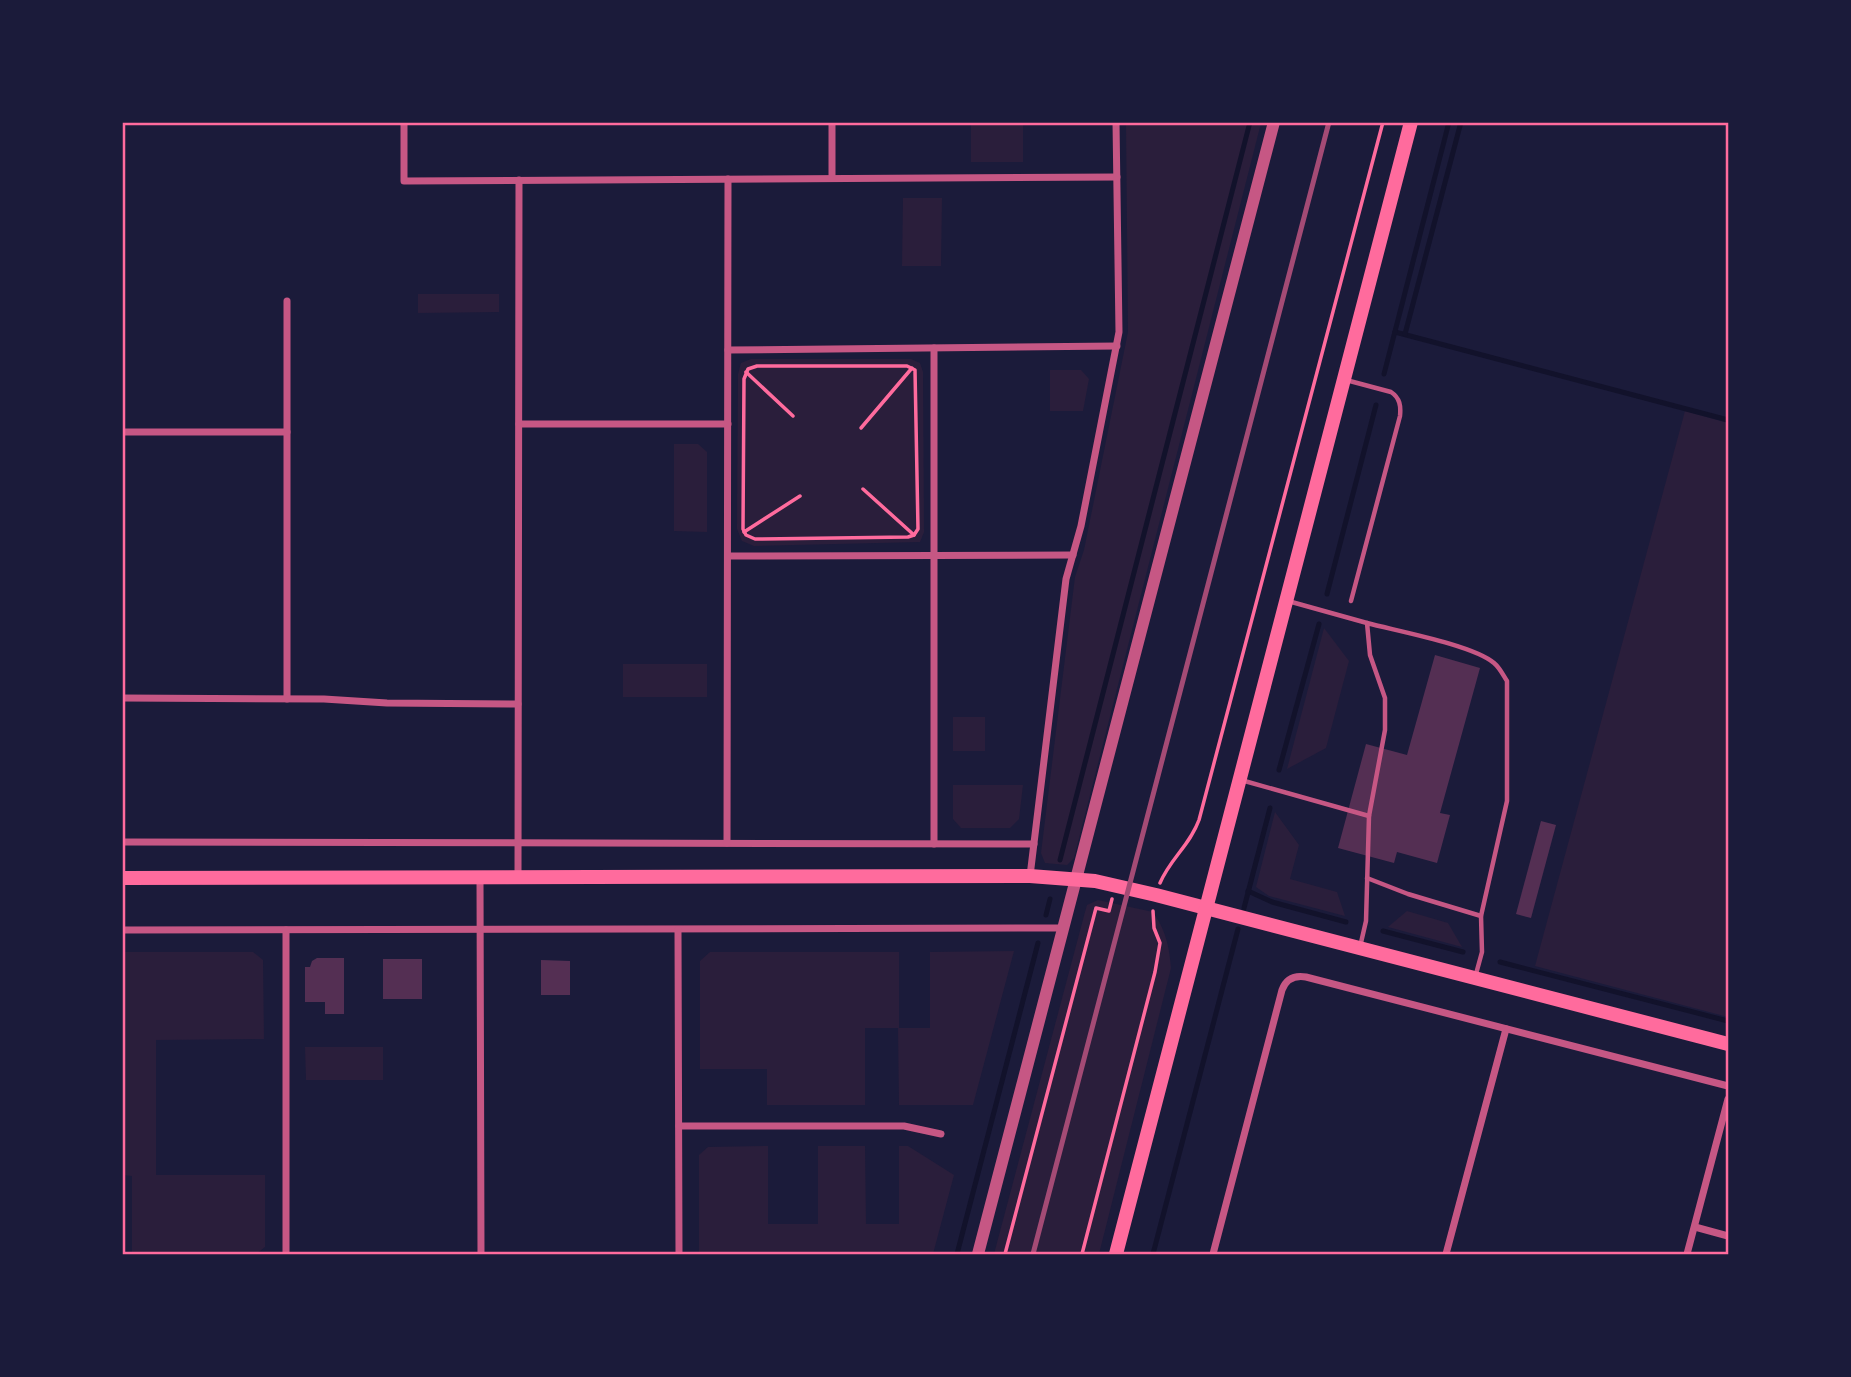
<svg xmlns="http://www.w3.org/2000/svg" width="1851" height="1377" viewBox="0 0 1851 1377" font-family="'Zilla Slab',serif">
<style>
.green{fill:#2a1e3b}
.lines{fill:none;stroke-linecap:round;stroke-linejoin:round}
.stream{stroke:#12122b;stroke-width:5}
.building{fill:#542f53}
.path{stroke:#ff6b9d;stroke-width:3.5}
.service{stroke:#c65784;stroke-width:4.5}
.minor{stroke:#c65784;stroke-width:7}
.tertiary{stroke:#c65784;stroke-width:12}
.primary{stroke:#ff6b9d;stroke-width:14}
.rail{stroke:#a44b75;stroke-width:5}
.neatline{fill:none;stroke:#ff6b9d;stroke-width:2.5}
</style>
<rect width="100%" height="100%" fill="#1b1b3a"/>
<g class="green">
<rect x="971" y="123" width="52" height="39"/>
<polygon points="1126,123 1261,123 1074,858 1067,865 1045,863 1041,853 1075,577 1084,550 1128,332"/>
<polygon points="903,198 942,198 941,266 902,266"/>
<polygon points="418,294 499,294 499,312 418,313"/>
<polygon points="751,359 911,359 920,363 923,372 924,532 920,542 754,546 742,541 737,529 738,374 741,363"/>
<polygon points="1050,370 1081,370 1089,379 1083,411 1050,411"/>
<polygon points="1685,411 1728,423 1728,1017 1535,966"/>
<polygon points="674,444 698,444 707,452 707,532 674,531"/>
<polygon points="1324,628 1349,661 1326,748 1287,769"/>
<rect x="623" y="664" width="84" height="33"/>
<rect x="953" y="717" width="32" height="34"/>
<polygon points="953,785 1023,785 1019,819 1010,828 961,828 953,819"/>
<polygon points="1275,812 1299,845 1290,879 1337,892 1345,916 1269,896 1256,887"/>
<path d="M1098 900 1153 912C1166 931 1169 946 1171 968L1099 1254H994L1085 912 1087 905Z"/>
<polygon points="1407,911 1448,923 1462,947 1388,927"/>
<polygon points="1014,951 973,1105 899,1105 898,1028 865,1028 865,1105 767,1105 767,1069 700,1069 700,961 710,952 899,952 899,1028 930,1028 930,952"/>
<polygon points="124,952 253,952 263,960 264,1039 156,1040 156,1175 265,1175 265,1247 256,1254 132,1254 132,1176 122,1175"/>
<polygon points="305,1047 383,1047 383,1080 306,1080"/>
<polygon points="768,1146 768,1224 818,1224 818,1146 865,1146 866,1224 899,1224 899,1146 908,1146 954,1175 933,1254 699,1254 699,1155 708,1147"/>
</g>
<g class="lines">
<g class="stream">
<polyline points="1395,332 1728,420"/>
<polyline points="1405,334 1461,122"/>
<polyline points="1384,374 1449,122"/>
<polyline points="1327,594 1376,405"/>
<polyline points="1279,770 1319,624"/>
<polyline points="1060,860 1250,122"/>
<polyline points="1248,891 1272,902 1346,922"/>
<polyline points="1244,908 1270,808"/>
<polyline points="1046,915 1050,899"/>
<polyline points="1383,931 1463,952"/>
<polyline points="1500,962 1728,1021"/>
<polyline points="957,1254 1038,943"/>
<polyline points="1153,1254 1238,929"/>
</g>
</g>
<g class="building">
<polygon points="1435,655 1480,668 1440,813 1450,815 1437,863 1397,852 1394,863 1338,848 1366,744 1407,755"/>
<polygon points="1541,821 1556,825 1531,918 1516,914"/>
<polygon points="344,958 344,1014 325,1014 325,1002 305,1002 305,967 310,967 312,961 317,958"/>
<rect x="383" y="959" width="39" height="40"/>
<polygon points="541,960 570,961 570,995 541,995"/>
</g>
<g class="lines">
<g class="path">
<polygon points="757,366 907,366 915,370 918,529 914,535 908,537 755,539 746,535 743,529 744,379 748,369"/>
<polyline points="746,372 793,416"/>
<polyline points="861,428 912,368"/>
<polyline points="863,489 914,535"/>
<polyline points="744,532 800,496"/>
<path d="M1160 883C1170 859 1190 845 1199 820L1383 122"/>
<polyline points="1005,1254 1096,908 1109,911 1112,899"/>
<polyline points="1082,1254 1155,972 1160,943 1154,928 1153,911"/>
</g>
<g class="service">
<path d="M1346 380 1391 392C1400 398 1401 406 1400 416L1351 601"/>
<polyline points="1288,601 1367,623"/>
<polyline points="1241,780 1369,816"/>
<polyline points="1367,878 1408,894 1481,916"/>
<path d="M1360 947 1366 921 1369 816 1385 730V698L1370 655 1367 623C1397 631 1473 645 1494 663 1500 668 1503 675 1507 681V801L1481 916 1482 952 1476 974"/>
</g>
<g class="minor">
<polyline points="404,122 404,181 1117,177"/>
<polyline points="832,122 832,178"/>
<polyline points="287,301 287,699"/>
<polyline points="934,348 934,844"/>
<polyline points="728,350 1117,346"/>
<polyline points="519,424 728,424"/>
<polyline points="122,432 287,432"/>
<polyline points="728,556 1073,555"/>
<polyline points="122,698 324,699 387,703 518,704"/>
<polyline points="122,842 1034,844"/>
<polyline points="727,843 728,179"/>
<polyline points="1030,876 1066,579 1081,526 1119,332 1116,122"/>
<polyline points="480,877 481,1254"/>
<polyline points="518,877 519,180"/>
<polyline points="122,930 1063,928"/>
<polyline points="678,930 679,1254"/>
<polyline points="679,1126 904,1126 941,1134"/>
<polyline points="1695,1227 1728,1236"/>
<polyline points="286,1254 286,930"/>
<path d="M1213 1254 1282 990C1286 979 1294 975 1306 977L1728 1086"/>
<polyline points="1446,1254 1506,1029"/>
<polyline points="1687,1254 1728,1099"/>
</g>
<polyline class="tertiary" points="978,1254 1274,122"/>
<g class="primary">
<polyline points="122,878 1030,876 1095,881 1156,895 1728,1044"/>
<polyline points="1116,1254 1411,122"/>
</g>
<polyline class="rail" points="1033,1254 1329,122"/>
</g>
<rect width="1851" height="1377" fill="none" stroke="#1b1b3a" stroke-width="248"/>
<rect x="124" y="124" width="1603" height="1129" class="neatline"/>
</svg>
